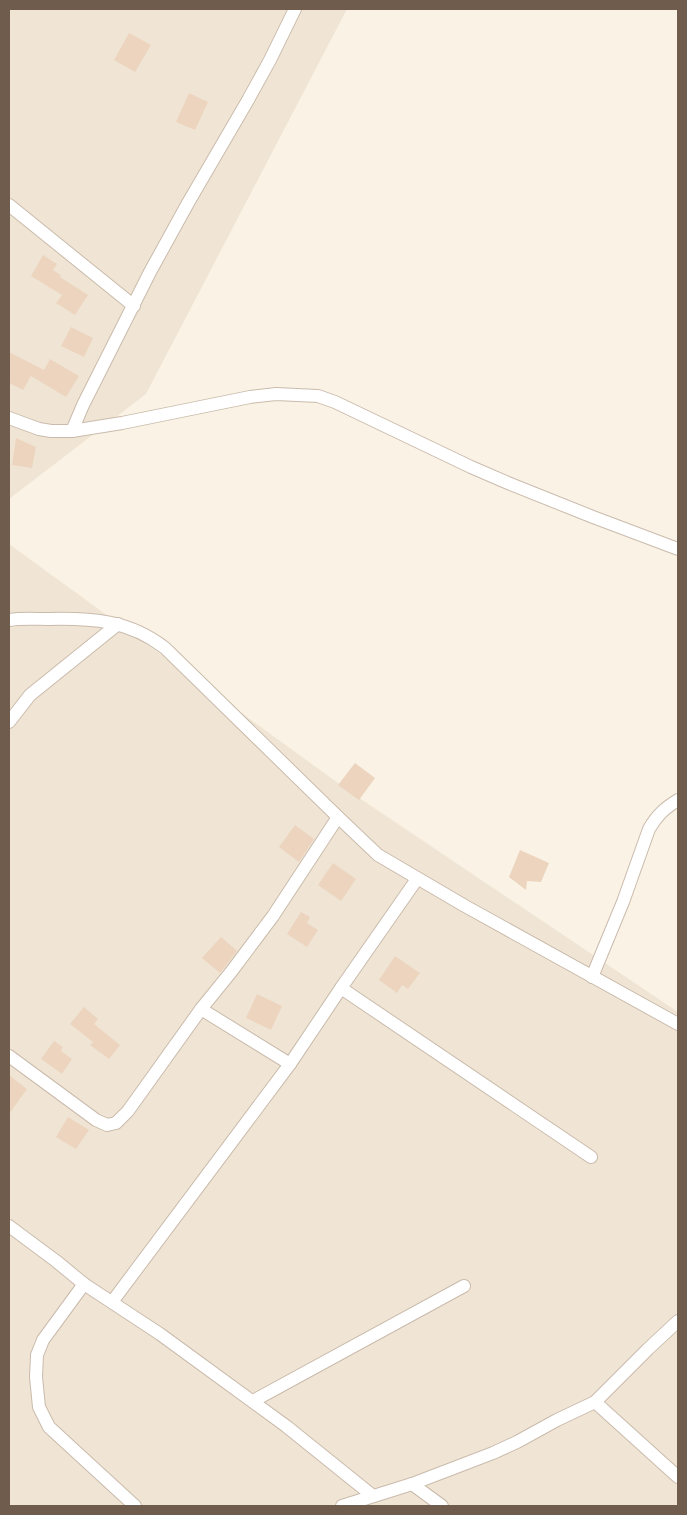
<svg xmlns="http://www.w3.org/2000/svg" width="687" height="1515" viewBox="0 0 687 1515" font-family="'Sofia Sans Condensed',sans-serif">
<style>
.residential{fill:#f0e5d4}
.building{fill:#ecd4bf}
.lines{fill:none;stroke-linecap:round;stroke-linejoin:round}
.minor-casing{stroke:#cabbac;stroke-width:14}
.minor{stroke:#fff;stroke-width:12}
</style>
<rect width="100%" height="100%" fill="#faf3e5"/>
<g class="residential">
<polygon points="9,9 347,9 146,394 9,499"/>
<polygon points="9,544 349,791 678,1012 678,1506 9,1506"/>
</g>
<g class="building">
<polygon points="129,33 151,45 135,72 114,60"/>
<polygon points="189,93 208,102 195,130 176,122"/>
<polygon points="43,255 57,264 53,270 61,275 60,277 88,295 75,315 56,303 62,295 31,276"/>
<polygon points="71,327 93,338 84,357 61,346"/>
<polygon points="9,352 44,370 50,359 79,376 66,397 31,376 23,390 9,383"/>
<polygon points="16,438 36,447 32,468 12,465"/>
<polygon points="355,763 375,778 359,800 338,785"/>
<polygon points="295,825 314,839 299,862 279,847"/>
<polygon points="520,850 549,863 541,882 527,881 526,890 509,877"/>
<polygon points="333,863 356,879 341,901 318,885"/>
<polygon points="301,912 310,917 307,923 318,930 307,947 287,934"/>
<polygon points="221,937 237,951 220,973 202,958"/>
<polygon points="395,956 420,973 408,989 402,985 397,993 379,980"/>
<polygon points="257,994 282,1006 271,1030 246,1018"/>
<polygon points="84,1007 98,1019 94,1024 120,1045 109,1059 90,1045 93,1042 70,1024"/>
<polygon points="54,1041 63,1047 61,1051 72,1059 62,1074 41,1059"/>
<polygon points="9,1075 27,1089 9,1114"/>
<polygon points="68,1117 89,1130 76,1149 56,1137"/>
</g>
<g class="lines">
<g class="minor-casing">
<g id="minor">
<polyline points="9,205 134,306"/>
<polyline points="9,418 39,429 51,431 72,431 122,423 250,397 276,394 318,396 335,402 471,467 508,483 593,517 678,549"/>
<polyline points="72,431 83,405 150,272 188,203 248,100 270,60 295,9"/>
<path d="M9 620C21 618 35 619 48 619 92 618 129 620 165 648L338 817 378 855 465 906 678 1024"/>
<polyline points="9,722 30,695 118,624"/>
<path d="M592 977 623 902 649 829C657 815 665 808 678 800"/>
<polyline points="341,988 417,879"/>
<polyline points="201,1009 290,1064"/>
<polyline points="9,1056 96,1120 107,1125 116,1123 128,1111 201,1009 231,972 273,916 338,817"/>
<polyline points="9,1226 56,1261 84,1284 160,1334 286,1426 373,1496"/>
<polyline points="84,1284 43,1340 37,1355 36,1377 39,1407 49,1427 135,1506"/>
<polyline points="112,1302 290,1064 341,988 591,1157"/>
<polyline points="253,1401 464,1286"/>
<polyline points="595,1402 678,1477"/>
<polyline points="412,1484 442,1506"/>
<polyline points="342,1506 412,1484 493,1453 517,1442 557,1420 595,1402 648,1349 678,1321"/>
</g>
</g>
<use href="#minor" class="minor"/>
</g>
<rect width="687" height="1515" fill="none" stroke="#705c4d" stroke-width="20"/>
</svg>
